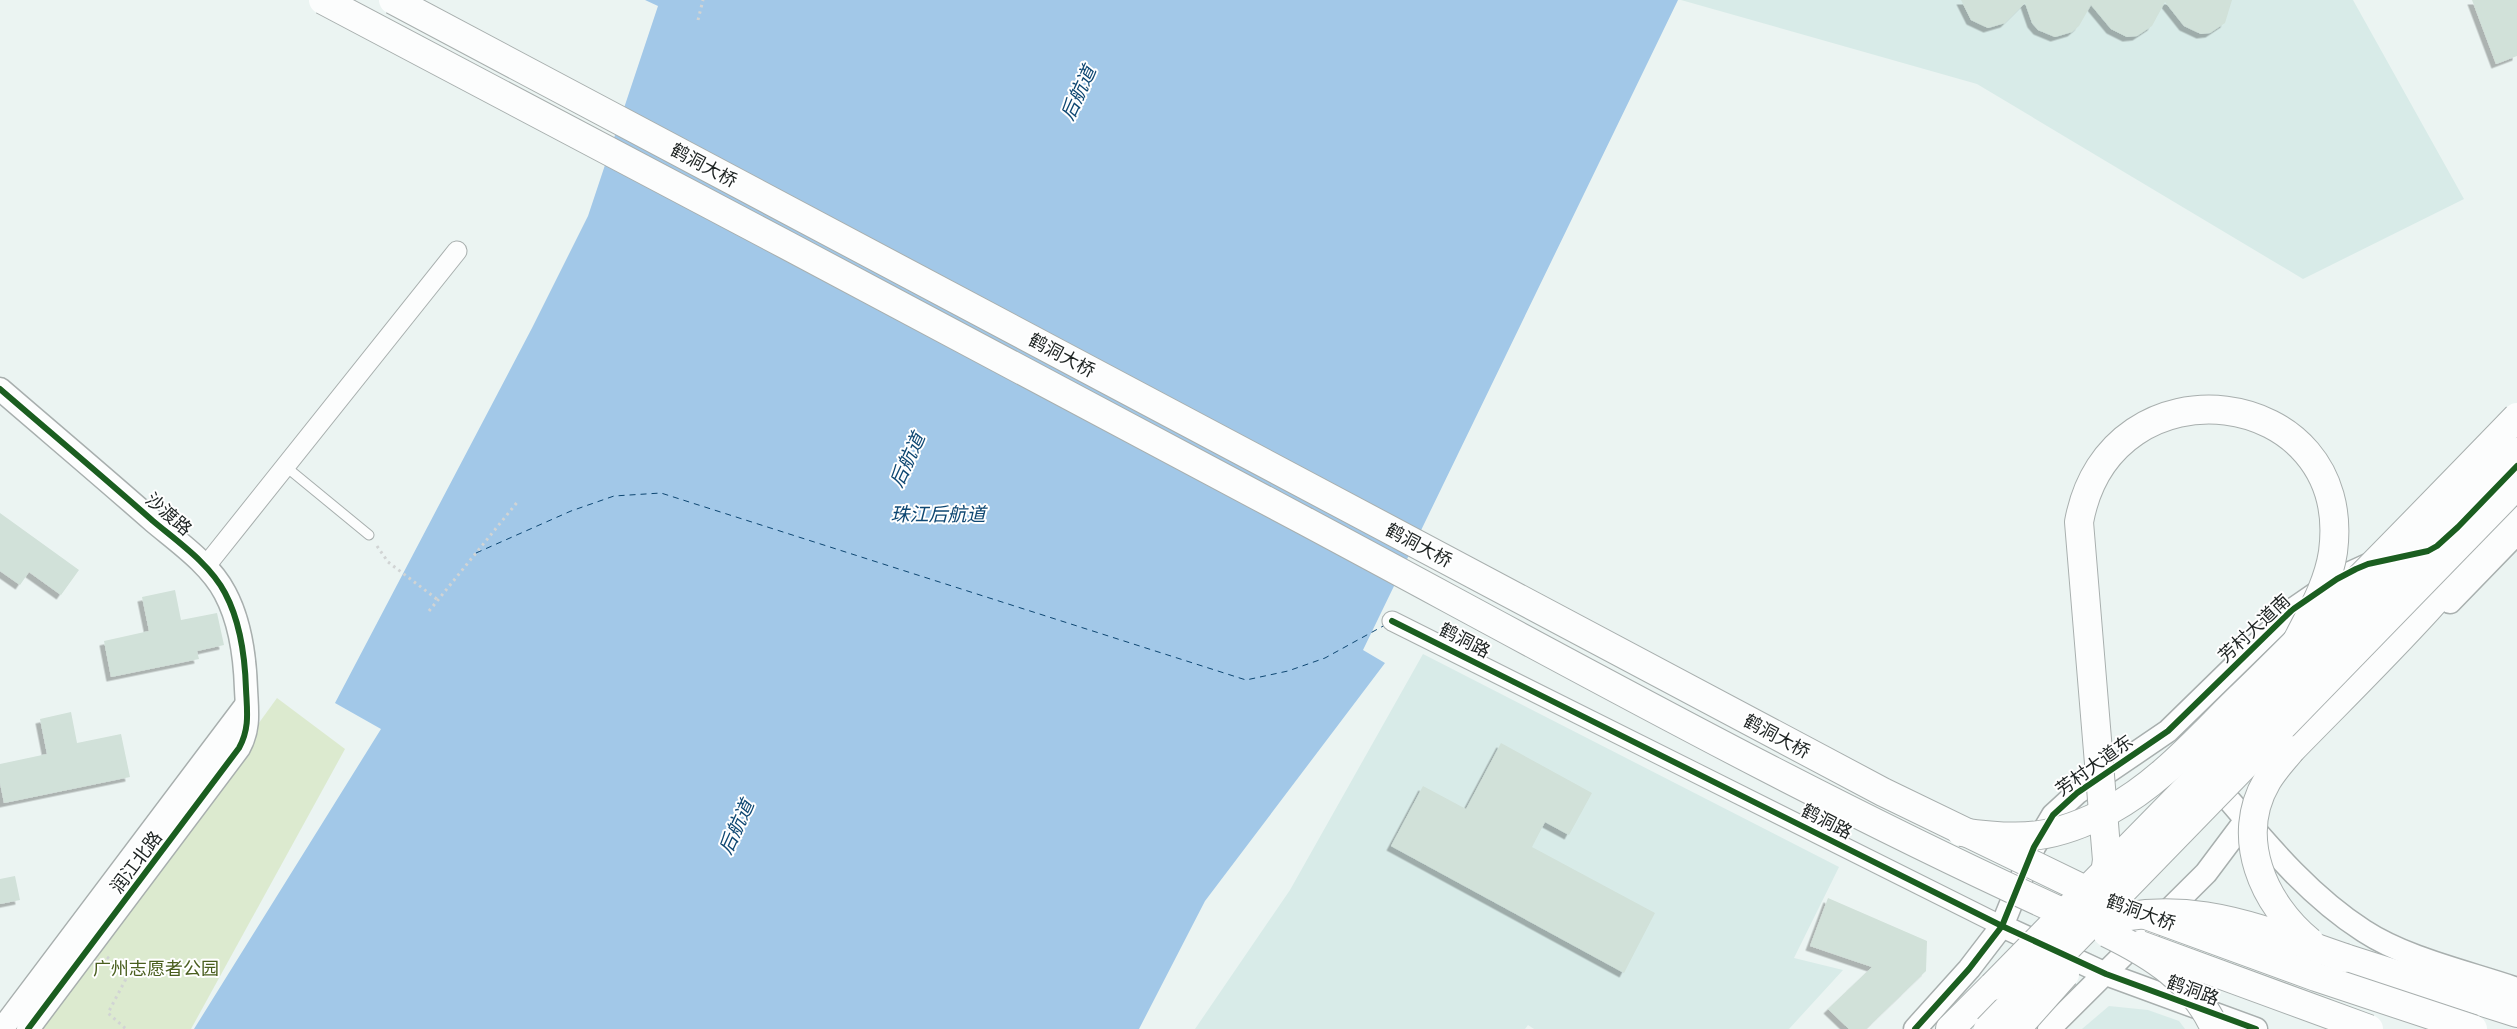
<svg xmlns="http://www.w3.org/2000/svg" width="2517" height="1029" viewBox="0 0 2517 1029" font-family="Raleway,'Noto Sans SC',sans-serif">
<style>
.built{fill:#d8ebe8}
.green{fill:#dceacf}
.water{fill:#a2c8e8}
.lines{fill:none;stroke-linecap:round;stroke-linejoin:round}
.ferry{stroke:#0e4772;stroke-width:1;stroke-dasharray:6 5;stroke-linecap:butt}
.building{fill:#d1e1d9;filter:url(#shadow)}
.service-casing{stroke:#a8afae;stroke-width:11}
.minor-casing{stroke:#a8afae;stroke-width:21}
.tertiary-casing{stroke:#a8afae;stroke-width:25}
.trunk-casing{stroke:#a8afae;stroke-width:30}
.path{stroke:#d1d4d4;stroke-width:3;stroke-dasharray:2.5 4;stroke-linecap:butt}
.service{stroke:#fcfdfd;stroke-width:9}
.minor{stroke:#fcfdfd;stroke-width:19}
.tertiary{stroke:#fcfdfd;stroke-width:22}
.trunk{stroke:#fcfdfd;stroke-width:28}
.primary-bridge-casing{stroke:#a8afae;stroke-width:30;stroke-linecap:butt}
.trunk-bridge-casing{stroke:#a8afae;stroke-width:30;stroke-linecap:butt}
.primary-bridge{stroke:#fcfdfd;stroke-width:28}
.trunk-bridge{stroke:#fcfdfd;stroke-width:28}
.cycleway-casing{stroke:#fff;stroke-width:9}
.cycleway{stroke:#1b5e20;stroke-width:6}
.labels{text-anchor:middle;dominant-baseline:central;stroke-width:4;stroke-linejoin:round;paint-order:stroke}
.street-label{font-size:18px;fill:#1d2322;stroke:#fff}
.park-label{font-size:18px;fill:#495e1e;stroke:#fff}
.water-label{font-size:19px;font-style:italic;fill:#0e4772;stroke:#fff}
</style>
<defs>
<filter id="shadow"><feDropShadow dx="-4.5" dy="4.5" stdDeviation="0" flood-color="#0004"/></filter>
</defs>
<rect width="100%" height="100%" fill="#ebf4f2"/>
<g class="built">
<polygon points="1681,0 2353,0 2464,199 2303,279 1977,84"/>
<polygon points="1423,654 1839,867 1794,958 1843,970 1789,1029 1534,1029 1528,1025 1525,1029 1195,1029 1290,890"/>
<polygon points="2109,1006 2148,1010 2179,1021 2185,1029 2082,1029"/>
</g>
<polygon class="green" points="277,698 345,749 191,1029 37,1029"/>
<polygon class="water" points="645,0 1678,0 1363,650 1385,663 1205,901 1139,1029 194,1029 381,729 335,703 532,328 588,216 658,6"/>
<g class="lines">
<polyline class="ferry" points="476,553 571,511 614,496 661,493 1246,680 1288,671 1325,658 1385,625"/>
</g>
<g class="building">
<polygon points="1961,0 2232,0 2225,23 2210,33 2201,34 2184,26 2165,2 2152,26 2137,36 2127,37 2111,29 2091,5 2079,26 2072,32 2055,37 2038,30 2032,23 2025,3 2005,23 1988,28 1971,20"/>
<polygon points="2472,0 2517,0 2517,56 2496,64"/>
<polygon points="0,513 79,570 61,595 29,572 20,585 0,571"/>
<polygon points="175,590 181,620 217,613 224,645 197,651 199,659 111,677 104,641 149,631 142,597"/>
<polygon points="71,712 77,743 121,734 130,777 4,803 0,783 0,764 47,754 40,719"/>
<polygon points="1501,743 1592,793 1569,835 1545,822 1532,847 1655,913 1624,973 1391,846 1423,786 1466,809"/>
<polygon points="15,876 20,900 0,904 0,879"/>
<polygon points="1828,898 1927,941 1926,971 1866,1029 1849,1029 1828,1009 1872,967 1810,946"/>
</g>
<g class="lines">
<g class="service-casing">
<polyline id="service" points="285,466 369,535"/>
</g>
<g class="minor-casing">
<g id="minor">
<polyline points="205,567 457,251"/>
<polyline points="1392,621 2002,926"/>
</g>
</g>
<g class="tertiary-casing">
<g id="tertiary">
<path d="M0 389C51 433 102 476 153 521 178 542 210 564 225 593 240 621 245 657 246 689 247 711 250 728 239 748L28 1029"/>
<polyline points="2450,602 2517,533"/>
<path d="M2210 778C2257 832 2303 892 2364 931 2407 959 2468 972 2517 989"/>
<polyline points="2002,926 2106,974 2256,1029"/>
<polyline points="2,1029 246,705"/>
<polyline points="1915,1029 1969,969 2002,926 2034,847 2053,815 2077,793 2168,731 2292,610 2337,579 2372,563"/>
<polyline points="2049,1029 2206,873 2257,805"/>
</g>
</g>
<g class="trunk-casing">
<g id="trunk">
<path d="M2291 750C2370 669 2451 592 2517 500"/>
<polyline points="2345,958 2517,1013"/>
<polyline points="1950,1029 1993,986"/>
</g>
</g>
<g class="path">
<polyline points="698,20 703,0"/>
<polyline points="377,546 388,562 438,600"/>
<polyline points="429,611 519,500"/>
<polyline points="107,957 128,975 108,1013 126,1029"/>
</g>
<use href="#service" class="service"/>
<use href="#minor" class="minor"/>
<use href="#tertiary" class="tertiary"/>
<use href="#trunk" class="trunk"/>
<g class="primary-bridge-casing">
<g id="primary-bridge">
<path d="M323 0C650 173 977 345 1303 520 1561 658 1817 802 2084 922"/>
<polyline points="393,0 1883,792 2106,900"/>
<polyline points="2146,915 2316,977 2473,1029"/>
<polyline points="2140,945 2369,1029"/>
</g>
</g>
<g class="trunk-bridge-casing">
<g id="trunk-bridge">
<path d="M2291 750C2283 760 2274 769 2267 781 2234 837 2263 904 2310 942"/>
<path d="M1961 832C2022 841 2055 839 2110 810 2162 782 2202 734 2244 694 2337 603 2427 510 2517 417"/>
<path d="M2088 926C2183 894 2257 928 2345 958"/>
<path d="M2107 933C2152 955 2194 981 2215 1029"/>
<path d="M2062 953C2090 920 2102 904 2107 860L2079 522C2110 353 2355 384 2333 552 2328 585 2311 613 2296 643"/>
<polyline points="1993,986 2517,452"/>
<polyline points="1988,1029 2517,485"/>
<polyline points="2016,1029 2065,974"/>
</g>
</g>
<use href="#primary-bridge" class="primary-bridge"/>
<use href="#trunk-bridge" class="trunk-bridge"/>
<g class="cycleway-casing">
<g id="cycleway">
<path d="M0 389C51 433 102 476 153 521 178 542 210 564 225 593 240 621 245 657 246 689 247 711 250 728 239 748L28 1029"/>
<polyline points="1392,621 2002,926 2106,974 2256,1029"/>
<polyline points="1915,1029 1969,969 2002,926 2034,847 2053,815 2077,793 2168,731 2292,610 2337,579 2356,569 2368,564 2428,551 2437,546 2458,527 2517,466"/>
</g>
</g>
<use href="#cycleway" class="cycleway"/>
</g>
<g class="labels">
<g class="street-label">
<text transform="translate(704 165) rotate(28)">鹤洞大桥</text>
<text transform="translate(1062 355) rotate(28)">鹤洞大桥</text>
<text transform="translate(169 514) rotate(41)">沙渡路</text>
<text transform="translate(1419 545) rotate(28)">鹤洞大桥</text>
<text transform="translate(2254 628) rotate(-43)">芳村大道南</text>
<text transform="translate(1465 640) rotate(27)">鹤洞路</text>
<text transform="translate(1777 736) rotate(28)">鹤洞大桥</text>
<text transform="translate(2094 765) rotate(-36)">芳村大道东</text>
<text transform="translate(1827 821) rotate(27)">鹤洞路</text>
<text transform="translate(136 862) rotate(-53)">润江北路</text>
<text transform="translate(2141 912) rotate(20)">鹤洞大桥</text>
<text transform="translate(2193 990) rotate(20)">鹤洞路</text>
</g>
<g class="park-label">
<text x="156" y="968">广州志愿者公园</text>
</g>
<g class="water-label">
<text transform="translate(1078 93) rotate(-65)">后航道</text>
<text transform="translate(907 460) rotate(-65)">后航道</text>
<text x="938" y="514">珠江后航道</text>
<text transform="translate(736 827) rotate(-65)">后航道</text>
</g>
</g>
</svg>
